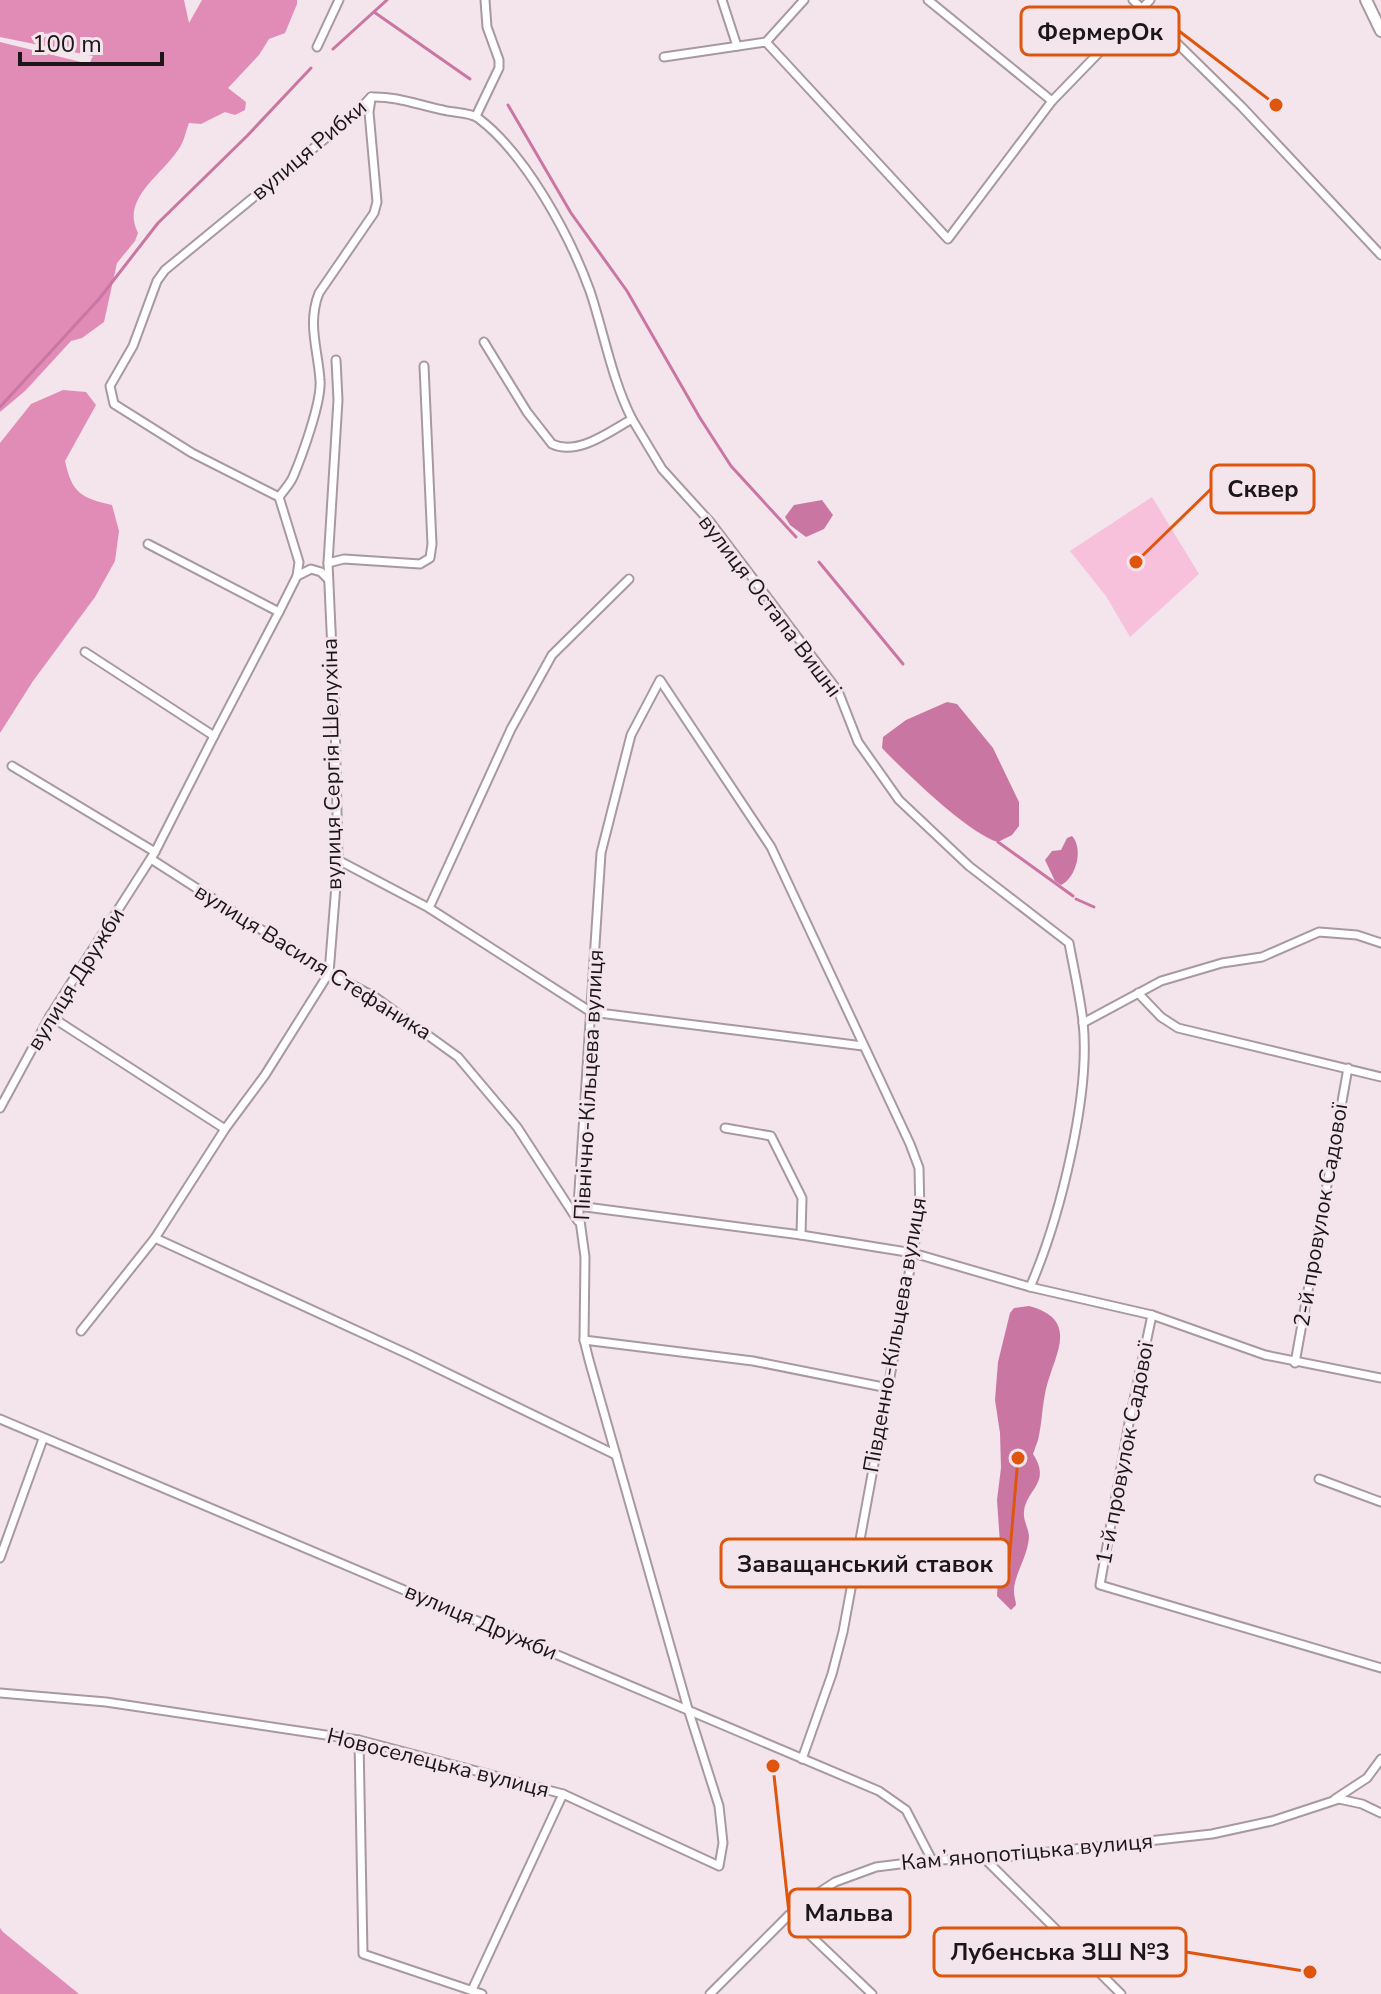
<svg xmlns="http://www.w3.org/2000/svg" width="1381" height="1994" viewBox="0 0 1381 1994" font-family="'Nunito Sans',sans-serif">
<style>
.green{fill:#f8c1db}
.forest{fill:#e18bb7}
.water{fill:#ca76a2}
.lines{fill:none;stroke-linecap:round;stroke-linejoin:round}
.stream{stroke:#ca76a2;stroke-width:3}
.street-casing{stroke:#a899a0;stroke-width:11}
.secondary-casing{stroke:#a899a0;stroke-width:14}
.street{stroke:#fff;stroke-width:7}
.secondary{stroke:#fff;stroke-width:10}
.labels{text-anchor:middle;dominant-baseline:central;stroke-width:6;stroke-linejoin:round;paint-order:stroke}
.street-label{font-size:22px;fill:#1b1618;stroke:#f4e4eb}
.leader{fill:none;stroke:#de560d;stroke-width:3}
.callout-dot{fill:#de560d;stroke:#f4e4eb;stroke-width:3}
.callout{fill:#f4e4eb;stroke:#de560d;stroke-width:3}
.callout-label{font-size:24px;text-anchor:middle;font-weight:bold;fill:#1b1618}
</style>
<rect width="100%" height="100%" fill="#f4e4eb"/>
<polygon class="green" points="1152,497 1199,574 1130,637 1106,596 1070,551"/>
<g class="forest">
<path d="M0 0H184L189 23 202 0H297V4L285 33 269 39 259 55 228 88 246 102 245 110 235 115 225 112 201 124 189 123C186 131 184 141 180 147 163 175 120 198 138 233L135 241 117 263 104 322 82 338 71 341 25 391 0 412V42L89 64 93 56 0 37Z"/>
<path d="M63 390 86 392 96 405 65 461C72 494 82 498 112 505L119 531 115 561 95 597 33 681 0 733V443L31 404Z"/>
<polygon points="0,1928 3,1932 79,1994 0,1994"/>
</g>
<g class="water">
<polygon points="822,500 833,515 824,529 806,537 790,525 785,517 794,505"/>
<path d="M947 702 957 704 993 748 1019 802V826L1012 835 998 842C970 835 904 771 882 748L883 737 906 720Z"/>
<path d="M1072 836C1084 849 1076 878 1061 885L1055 881 1045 860 1052 851 1061 850 1067 838Z"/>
<path d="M1029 1306C1081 1320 1054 1355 1046 1389 1042 1406 1042 1423 1038 1440L1033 1454C1052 1483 1026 1489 1024 1512 1023 1521 1029 1529 1029 1537 1028 1556 1013 1577 1014 1592 1014 1597 1016 1601 1016 1605L1011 1610 997 1596 1000 1543 997 1500 1001 1468 1000 1433 995 1400 998 1362 1010 1313 1014 1308Z"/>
</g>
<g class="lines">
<g class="stream">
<polyline points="374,12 470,79"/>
<polyline points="333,49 387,0"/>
<polyline points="508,105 571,213 627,291 700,418 731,466 796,537"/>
<polyline points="0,407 99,299 158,223 247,136 311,68"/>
<polyline points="819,562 903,664"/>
<polyline points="998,842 1073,896"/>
<polyline points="1076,899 1094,907"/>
</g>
<g class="street-casing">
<g id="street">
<polyline points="722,0 737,46"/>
<polyline points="928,0 1052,101"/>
<polyline points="1133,0 1242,107 1381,255"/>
<polyline points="766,42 948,239 1052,101 1150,0"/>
<polyline points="317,47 339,0"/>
<polyline points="664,57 766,42 804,0"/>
<path d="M371 97C397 96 418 105 443 110 453 113 469 112 478 118 526 154 570 236 590 291 604 333 612 380 632 419 609 432 578 456 552 444L527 412 484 342"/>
<polyline points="476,116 499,68 499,60 487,27 485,0"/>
<path d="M632 419 662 469 711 523 838 691 858 742 899 800 969 866 1069 943C1074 970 1080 996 1083 1022 1091 1095 1059 1221 1030 1287"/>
<path d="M279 497C284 490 290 484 293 477 302 456 322 401 320 380 318 350 307 323 319 293L374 213 377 202 369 112 371 99"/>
<polyline points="148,544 279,612 297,576 299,562 279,497 192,453 114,404 110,386 133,346 157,281 165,270 354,115 371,97"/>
<polyline points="328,563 344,559 420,564 430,558 432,544 424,366"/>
<polyline points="297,576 311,569 321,572 328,579"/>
<polyline points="85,652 214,736 279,612"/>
<polyline points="12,766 155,852 214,736"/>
<polyline points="151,859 329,973 375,997 458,1057 517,1127 578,1221"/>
<polyline points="338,860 429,908 591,1012 863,1046"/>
<polyline points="429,908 511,729 552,655 629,579"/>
<polyline points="1138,993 1161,1017 1178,1028 1381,1077"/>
<polyline points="50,1016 225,1129"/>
<polyline points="1083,1023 1161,981 1222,963 1262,957 1319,932 1357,935 1381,943"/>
<polyline points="0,1108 50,1016 155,852"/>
<polyline points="725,1128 771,1136 802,1198 801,1235"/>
<polyline points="578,1206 801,1235 913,1253 1030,1287 1152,1315 1265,1355 1381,1378"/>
<polyline points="155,1238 410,1355 616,1455"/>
<polyline points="1152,1315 1129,1423 1100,1585 1381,1668"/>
<polyline points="81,1331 155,1238 225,1129 265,1075 329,973 338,860 335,717 328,563 338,400 336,360"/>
<polyline points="584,1340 753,1361 888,1388"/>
<polyline points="1295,1363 1348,1068"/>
<polyline points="0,1419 879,1791 906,1810 932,1860"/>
<polyline points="1319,1479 1381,1502"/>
<polyline points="0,1558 43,1439"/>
<polyline points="0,1693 106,1702 359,1740 563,1794 719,1866 723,1843 719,1806 688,1709 589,1360 584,1340 585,1257 578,1206 601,853 631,735 660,680 771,847 910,1144 919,1168 920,1214 843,1632 832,1674 802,1759"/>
<polyline points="359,1740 363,1954 482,1994"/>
<polyline points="1335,1799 1367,1778 1381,1759"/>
<polyline points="985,1859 1121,1994"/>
<polyline points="789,1915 872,1994"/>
<polyline points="472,1990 563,1794"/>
<polyline points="710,1994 789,1915 812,1897 835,1882 876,1867 932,1860 985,1859 1212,1834 1272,1821 1339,1799 1362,1804 1381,1813"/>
</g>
</g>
<g class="secondary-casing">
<polyline id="secondary" points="1366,0 1381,31"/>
</g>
<use href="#street" class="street"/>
<use href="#secondary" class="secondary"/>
</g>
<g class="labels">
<g class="street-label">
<text transform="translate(309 150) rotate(-40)">вулиця Рибки</text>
<text transform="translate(770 606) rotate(53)">вулиця Остапа Вишні</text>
<text transform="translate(332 764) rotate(-91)">вулиця Сергія Шелухіна</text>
<text transform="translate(313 962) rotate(32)">вулиця Василя Стефаника</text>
<text transform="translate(76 979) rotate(-58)">вулиця Дружби</text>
<text transform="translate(589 1085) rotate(-87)">Північно-Кільцева вулиця</text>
<text transform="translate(1321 1215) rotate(-80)">2-й провулок Садової</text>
<text transform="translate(895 1335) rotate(-80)">Південно-Кільцева вулиця</text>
<text transform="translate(1125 1453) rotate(-79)">1-й провулок Садової</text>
<text transform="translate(481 1622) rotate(23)">вулиця Дружби</text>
<text transform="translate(438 1763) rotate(14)">Новоселецька вулиця</text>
<text transform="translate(1027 1852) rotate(-5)">Камʼянопотіцька вулиця</text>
</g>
</g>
<path class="leader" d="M1276 105L1179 31M1136 562L1211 489M1018 1458L1009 1563M773 1766L789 1913M1310 1972L1186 1952"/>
<g class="callout-dot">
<circle cx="1276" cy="105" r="8"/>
<circle cx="1136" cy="562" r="8"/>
<circle cx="1018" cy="1458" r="8"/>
<circle cx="773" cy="1766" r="8"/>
<circle cx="1310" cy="1972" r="8"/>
</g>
<g class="callout">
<rect x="1021" y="7" width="158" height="48" rx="8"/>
<rect x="1211" y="465" width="103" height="48" rx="8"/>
<rect x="721" y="1539" width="288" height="48" rx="8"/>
<rect x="789" y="1889" width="121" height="48" rx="8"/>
<rect x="934" y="1928" width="252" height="48" rx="8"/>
</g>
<g class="callout-label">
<text x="1100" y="40">ФермерОк</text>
<text x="1263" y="497">Сквер</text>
<text x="865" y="1572">Заващанський ставок</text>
<text x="849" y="1921">Мальва</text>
<text x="1060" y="1960">Лубенська ЗШ №3</text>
</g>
<path d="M20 52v12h142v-12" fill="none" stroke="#1b1618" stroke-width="4"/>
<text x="32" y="52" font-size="24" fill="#1b1618" stroke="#f4e4eb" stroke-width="6" paint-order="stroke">100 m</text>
</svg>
